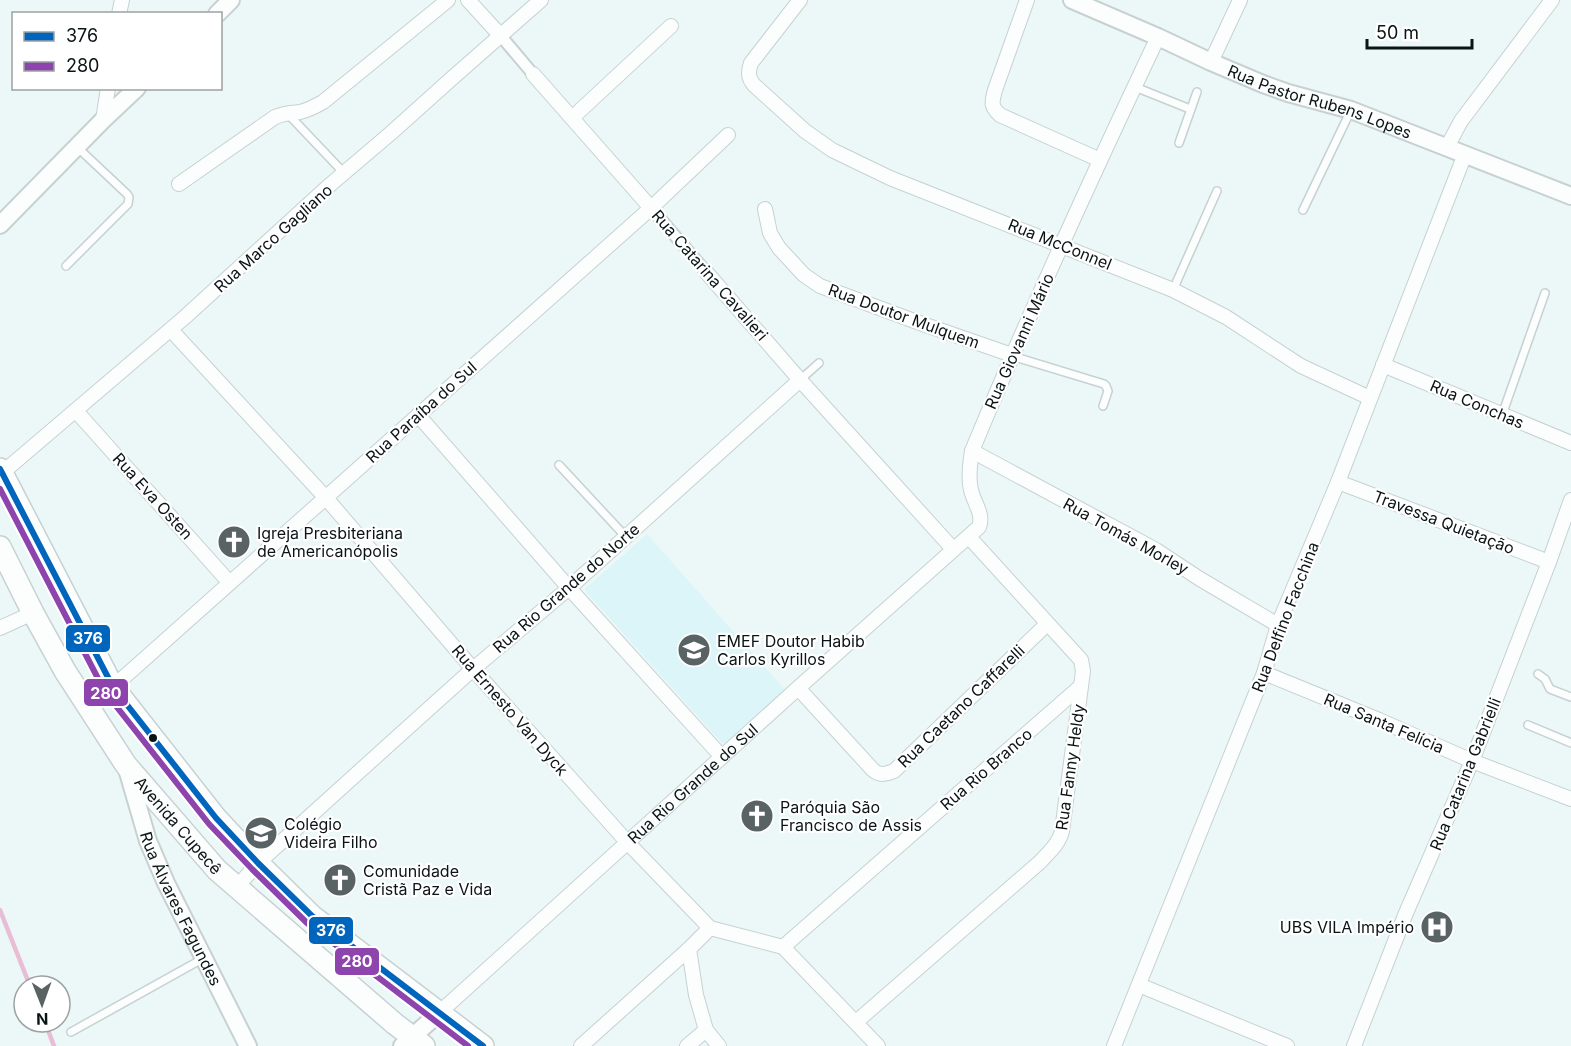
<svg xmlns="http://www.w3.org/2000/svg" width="1571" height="1046" viewBox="0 0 1571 1046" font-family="Inter,sans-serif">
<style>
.built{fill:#dcf5f8}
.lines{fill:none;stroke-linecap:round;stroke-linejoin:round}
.stream{stroke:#e8bdd5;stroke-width:4.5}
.service-casing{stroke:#c7d1d2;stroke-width:10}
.pedestrian-casing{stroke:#c7d1d2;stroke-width:14}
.minor-casing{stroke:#c7d1d2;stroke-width:16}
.tertiary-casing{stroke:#c7d1d2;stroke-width:20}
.primary-casing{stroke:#c7d1d2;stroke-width:24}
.service{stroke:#fcfefe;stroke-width:7}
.pedestrian{stroke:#fcfefe;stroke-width:10}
.minor{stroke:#fcfefe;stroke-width:14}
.tertiary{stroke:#fcfefe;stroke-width:16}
.primary{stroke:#fcfefe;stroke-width:21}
.bus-1-casing{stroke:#fff;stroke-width:10}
.bus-2-casing{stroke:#fff;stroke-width:10}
.bus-1{stroke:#0065bd;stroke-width:6}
.bus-2{stroke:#8e44ad;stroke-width:6}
.bus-dot{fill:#0b1415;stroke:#fff;stroke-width:2}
.labels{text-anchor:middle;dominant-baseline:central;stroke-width:4.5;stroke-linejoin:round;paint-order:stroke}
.street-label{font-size:16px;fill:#0b1415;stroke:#fff}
.poi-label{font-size:16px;fill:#0b1415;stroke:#fff;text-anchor:start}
.line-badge{stroke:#fff;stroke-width:2}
.badge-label{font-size:16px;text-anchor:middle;font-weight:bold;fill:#fff}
</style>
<rect width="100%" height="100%" fill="#ecf7f8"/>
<polygon class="built" points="647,534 785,690 725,743 722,743 720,741 587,593 585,589 587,587"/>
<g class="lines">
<g class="stream">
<polyline points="0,910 30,986"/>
<polyline points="45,1022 54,1046"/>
</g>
<g class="service-casing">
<g id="service">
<polyline points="1135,87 1190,109"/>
<polyline points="288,114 344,173"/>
<polyline points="1179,143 1197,92"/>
<polyline points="1303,210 1351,110"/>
<polyline points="66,266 128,204 129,197 127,194 77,147"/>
<polyline points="1173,290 1217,191"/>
<polyline points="1012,356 1104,384 1106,386 1108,391 1103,406"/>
<polyline points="800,380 819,363"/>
<polyline points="1502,415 1545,293"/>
<polyline points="559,465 626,537"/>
<polyline points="1538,674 1545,679 1550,689 1571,697"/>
<polyline points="1528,725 1571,743"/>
<polyline points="71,1032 204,958"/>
</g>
</g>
<g class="pedestrian-casing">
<g id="pedestrian">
<polyline points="500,35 533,74"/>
<polyline points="651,208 707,273"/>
</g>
</g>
<g class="minor-casing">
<g id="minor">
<polyline points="468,0 500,35"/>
<path d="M800 0 751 63C748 72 748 78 754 85L805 131 832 150 890 178 1173 290 1226 317 1301 366 1370 398"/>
<path d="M1027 0 995 90C992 102 990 106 1000 115L1100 160"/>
<polyline points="119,14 122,0"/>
<polyline points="1211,62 1240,0"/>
<polyline points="533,74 651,208"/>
<polyline points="572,118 671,26"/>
<polyline points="103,120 108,88"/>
<polyline points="1447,147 1461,121 1552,0"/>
<path d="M179 184 275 117C284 113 291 113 300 112 308 110 316 106 323 102L448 0"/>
<polyline points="765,209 770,233 779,248 804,275 820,286 917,322 1012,355"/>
<polyline points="707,273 800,380 953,549"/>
<polyline points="171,330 326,498 473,669 628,843 710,928 783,947 878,1046"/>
<polyline points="1383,365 1571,443"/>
<polyline points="76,411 229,582"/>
<polyline points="418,415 569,588 722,757"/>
<polyline points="972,451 1156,550 1200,579 1278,625"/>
<polyline points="2,473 185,317 331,184 391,133 450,80 541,0"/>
<polyline points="1338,482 1549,562"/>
<polyline points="0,628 33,613"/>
<polyline points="1264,673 1379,720 1472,761 1571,799"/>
<polyline points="113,687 651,208 728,135"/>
<path d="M798 688 873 770C880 776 886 774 894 771L1047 624"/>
<polyline points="236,888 258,863 393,741 473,669 569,588 800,380"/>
<polyline points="783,947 1081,686"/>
<polyline points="689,949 696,995 706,1030 719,1046"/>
<polyline points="1139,985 1287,1046"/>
<path id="s1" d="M439 1013 798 688 979 527C984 514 974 503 971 490 968 478 970 463 972 451 1030 311 1093 174 1158 37"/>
<path d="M856 1022 1040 862C1049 852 1059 844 1062 831L1083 671 1081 660 969 537"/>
<polyline points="581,1046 689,949 710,928"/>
<polyline points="687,1046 706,1030"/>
<polyline points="1114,1046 1264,673 1278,625 1338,482 1465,154"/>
<polyline points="1354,1046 1406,913 1472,761 1549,562 1571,500"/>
</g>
</g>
<g class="tertiary-casing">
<g id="tertiary">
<path id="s2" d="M1072 0 1158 37 1211 62 1263 84 1288 93 1351 110 1571 196"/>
<polyline points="217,14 231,0"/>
<polyline points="0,225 103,120 137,88"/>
<path id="s3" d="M127 769 148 841 166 883 248 1046"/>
<polyline points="402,1046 439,1013"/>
</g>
</g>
<g class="primary-casing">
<g id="primary">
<polyline points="0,469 113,687 216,818 258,863 312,916 483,1046"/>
<path id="s4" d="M0 547 33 613 65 671 126 765 217 870 395 1024 424 1046"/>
</g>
</g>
<use href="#service" class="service"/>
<use href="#pedestrian" class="pedestrian"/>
<use href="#minor" class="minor"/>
<use href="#tertiary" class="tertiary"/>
<use href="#primary" class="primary"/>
<g class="bus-1-casing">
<polyline id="bus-1" points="0,469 113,687 216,818 258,863 312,916 483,1046"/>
</g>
<g class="bus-2-casing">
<polyline id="bus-2" points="0,489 105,692 209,824 252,869 307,923 468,1046"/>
</g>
<use href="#bus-1" class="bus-1"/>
<use href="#bus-2" class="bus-2"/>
</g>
<defs>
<g id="church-disc" transform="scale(1.725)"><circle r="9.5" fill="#5a6364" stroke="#fff"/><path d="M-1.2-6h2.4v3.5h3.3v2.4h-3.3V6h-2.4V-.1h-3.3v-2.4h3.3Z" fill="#fff"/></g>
<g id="school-disc" transform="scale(1.725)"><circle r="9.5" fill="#5a6364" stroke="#fff"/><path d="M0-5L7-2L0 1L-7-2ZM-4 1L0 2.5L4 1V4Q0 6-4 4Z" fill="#fff"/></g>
<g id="hospital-disc" transform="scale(1.725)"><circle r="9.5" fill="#5a6364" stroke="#fff"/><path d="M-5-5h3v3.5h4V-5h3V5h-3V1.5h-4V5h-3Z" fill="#fff"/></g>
</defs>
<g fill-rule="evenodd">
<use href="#church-disc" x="234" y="542"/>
<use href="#school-disc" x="694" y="650"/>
<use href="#church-disc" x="757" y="816"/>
<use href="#school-disc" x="261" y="833"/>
<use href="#church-disc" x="340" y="880"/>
<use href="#hospital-disc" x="1437" y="927"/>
</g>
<circle class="bus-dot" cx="153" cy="738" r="5"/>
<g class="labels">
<g class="street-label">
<text stroke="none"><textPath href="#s2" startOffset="268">Rua Pastor Rubens Lopes</textPath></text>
<text transform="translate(273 238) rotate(-42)">Rua Marco Gagliano</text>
<text transform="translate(1060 244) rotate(22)">Rua McConnel</text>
<text transform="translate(710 275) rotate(49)">Rua Catarina Cavalieri</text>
<text transform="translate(904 316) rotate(20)">Rua Doutor Mulquem</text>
<text transform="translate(1019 341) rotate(-66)">Rua Giovanni Mário</text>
<text transform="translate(1477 404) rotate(23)">Rua Conchas</text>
<text transform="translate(421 412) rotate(-42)">Rua Paraíba do Sul</text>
<text transform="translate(153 496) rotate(48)">Rua Eva Osten</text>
<text transform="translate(1444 522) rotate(21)">Travessa Quietação</text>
<text transform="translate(1126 536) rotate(29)">Rua Tomás Morley</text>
<text transform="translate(566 588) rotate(-41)">Rua Rio Grande do Norte</text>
<text transform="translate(1285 617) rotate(-69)">Rua Delfino Facchina</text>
<text transform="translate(961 706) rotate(-44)">Rua Caetano Caffarelli</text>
<text transform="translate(510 710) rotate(49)">Rua Ernesto Van Dyck</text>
<text transform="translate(1384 723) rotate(23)">Rua Santa Felícia</text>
<text transform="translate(1070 767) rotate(-82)">Rua Fanny Heldy</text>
<text transform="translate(986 769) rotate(-41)">Rua Rio Branco</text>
<text transform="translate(1465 774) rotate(-68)">Rua Catarina Gabrielli</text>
<text stroke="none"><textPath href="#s1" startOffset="342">Rua Rio Grande do Sul</textPath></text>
<text stroke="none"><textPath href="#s4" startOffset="332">Avenida Cupecê</textPath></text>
<text stroke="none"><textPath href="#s3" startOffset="150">Rua Álvares Fagundes</textPath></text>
</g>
<g class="poi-label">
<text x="257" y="533">Igreja Presbiteriana<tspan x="257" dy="18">de Americanópolis</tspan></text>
<text x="717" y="641">EMEF Doutor Habib<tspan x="717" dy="18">Carlos Kyrillos</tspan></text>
<text x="780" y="807">Paróquia São<tspan x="780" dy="18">Francisco de Assis</tspan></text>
<text x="284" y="824">Colégio<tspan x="284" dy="18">Videira Filho</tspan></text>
<text x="363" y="871">Comunidade<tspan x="363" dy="18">Cristã Paz e Vida</tspan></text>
<text x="1414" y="927" text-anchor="end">UBS VILA Império</text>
</g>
</g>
<g class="line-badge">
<rect x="65" y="624" width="46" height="29" rx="6" fill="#0065bd"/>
<rect x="83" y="678" width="46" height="29" rx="6" fill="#8e44ad"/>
<rect x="308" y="916" width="46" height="29" rx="6" fill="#0065bd"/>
<rect x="334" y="947" width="46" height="29" rx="6" fill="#8e44ad"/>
</g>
<g class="badge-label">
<text x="88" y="644">376</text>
<text x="106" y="699">280</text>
<text x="331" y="936">376</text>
<text x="357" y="967">280</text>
</g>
<rect x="12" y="12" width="210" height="78" fill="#ffffff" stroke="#9da1a1" stroke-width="1.5"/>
<rect x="24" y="32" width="30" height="9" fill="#0065bd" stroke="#9da1a1" stroke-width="1.5"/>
<text x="66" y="42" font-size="18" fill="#0b1415">376</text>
<rect x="24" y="62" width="30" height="9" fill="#8e44ad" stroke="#9da1a1" stroke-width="1.5"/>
<text x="66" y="72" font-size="18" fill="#0b1415">280</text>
<g transform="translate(42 1004) rotate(179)"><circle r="28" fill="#ffffff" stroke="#9da1a1" stroke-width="1.5"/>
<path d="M0-4.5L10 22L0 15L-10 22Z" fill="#5a6364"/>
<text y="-9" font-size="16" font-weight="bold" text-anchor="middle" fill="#0b1415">N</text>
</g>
<path d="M1367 39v9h105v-9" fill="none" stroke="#0b1415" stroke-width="3"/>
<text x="1376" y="39" font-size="18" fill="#0b1415" stroke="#ffffff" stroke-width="4.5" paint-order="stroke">50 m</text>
</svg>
